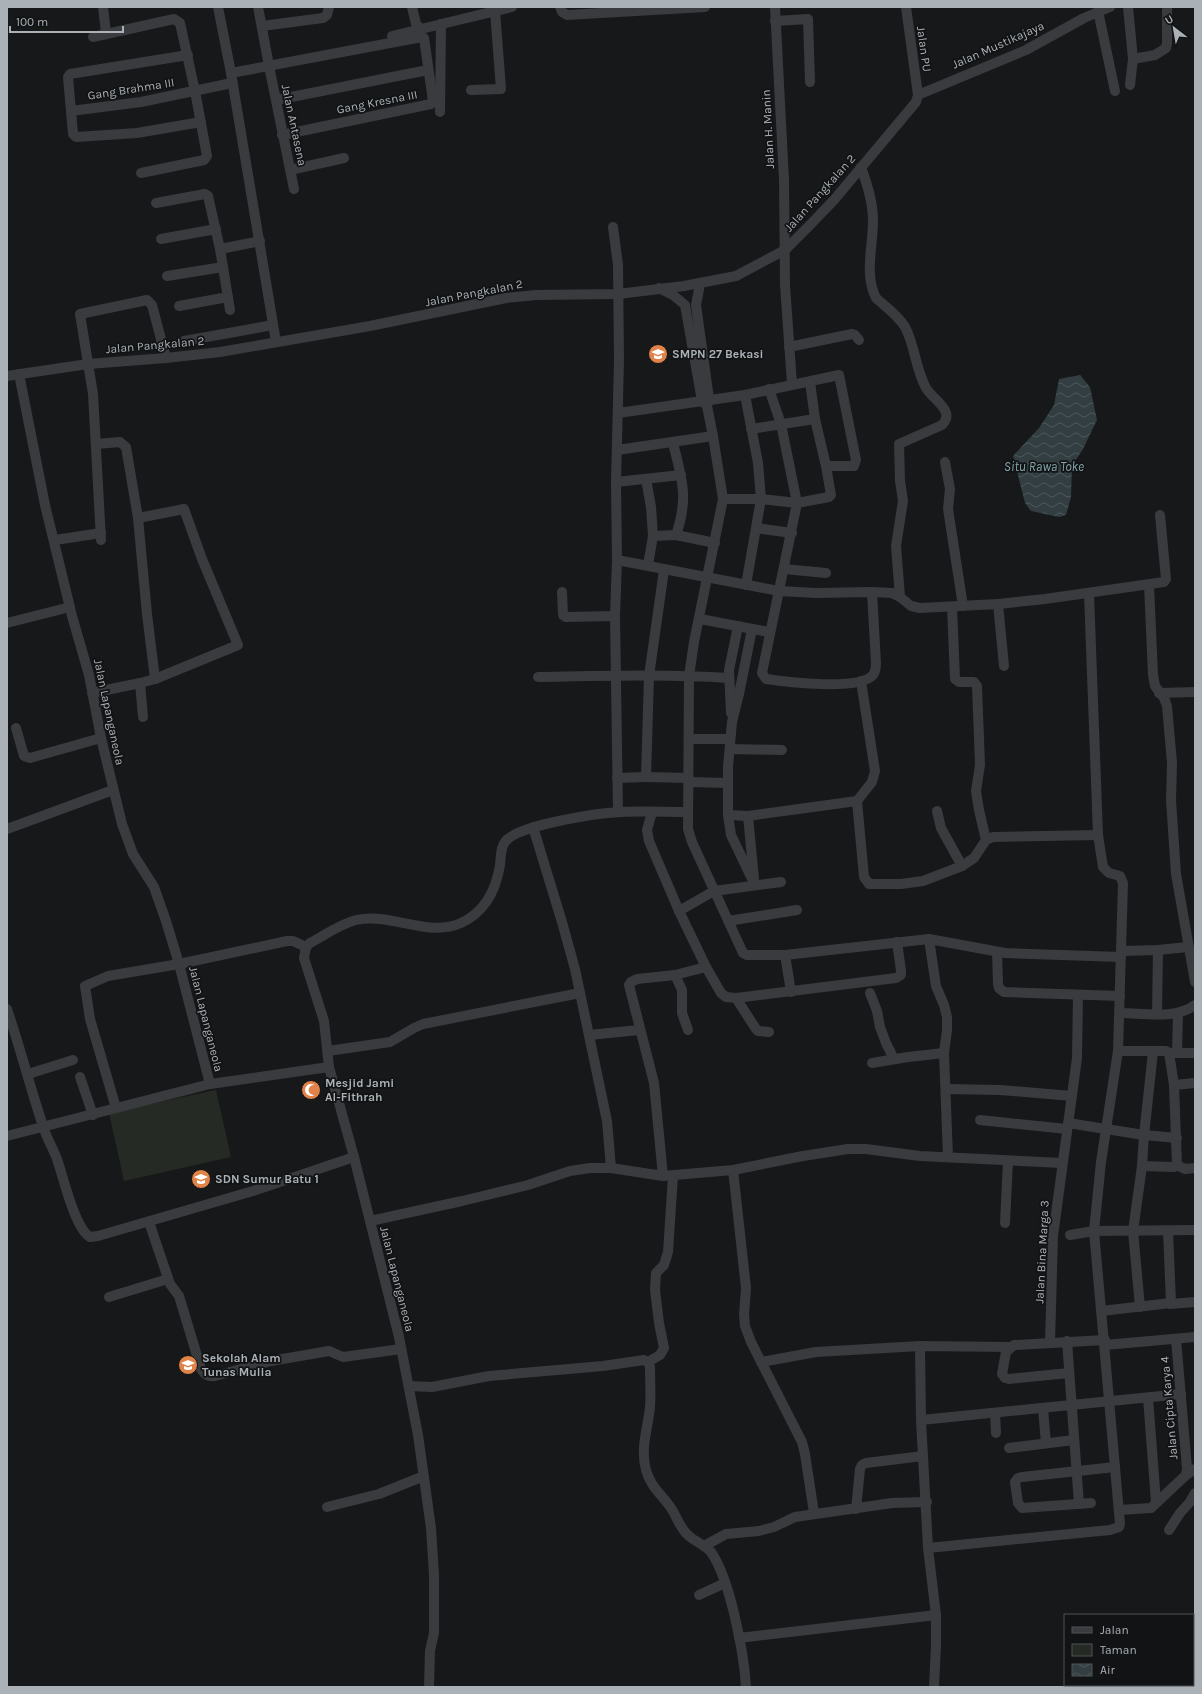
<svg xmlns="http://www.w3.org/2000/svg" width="1202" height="1694" viewBox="0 0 1202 1694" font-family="Karla,sans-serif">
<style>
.park{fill:#252b24}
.water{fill:url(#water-waves)}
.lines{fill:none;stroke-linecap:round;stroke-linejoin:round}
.minor{stroke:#393b3e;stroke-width:10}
.labels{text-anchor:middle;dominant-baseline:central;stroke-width:3.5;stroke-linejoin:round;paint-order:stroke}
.street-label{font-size:12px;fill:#abb2b7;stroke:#121314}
.poi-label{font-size:12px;font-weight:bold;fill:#abb2b7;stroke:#121314;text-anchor:start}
.water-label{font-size:13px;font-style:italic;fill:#86a7af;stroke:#121314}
</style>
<defs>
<pattern id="water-waves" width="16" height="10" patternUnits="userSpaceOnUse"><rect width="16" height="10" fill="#323e41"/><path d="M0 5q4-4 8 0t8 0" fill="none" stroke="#4d585a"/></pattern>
</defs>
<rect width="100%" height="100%" fill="#171819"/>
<polygon class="park" points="216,1090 231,1157 124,1181 109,1113"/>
<polygon class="water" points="1080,375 1090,387 1097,420 1083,449 1072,466 1071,497 1066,515 1059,517 1031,511 1025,503 1013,456 1039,428 1054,405 1059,379"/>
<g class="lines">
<g class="minor">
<polyline points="103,7 106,33"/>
<polyline points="218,7 231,73"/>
<polyline points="258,7 269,66 294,189"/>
<polyline points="412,7 416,24 421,29 512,7"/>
<polyline points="560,7 562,12 567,15 705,7"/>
<polyline points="775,7 784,180 785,285 792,384"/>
<polyline points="1128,7 1133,59 1130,85"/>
<polyline points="1098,11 1115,91"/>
<polyline points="775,21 808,19 810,82"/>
<polyline points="262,26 323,18 327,15 329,7"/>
<polyline points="392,36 421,29"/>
<polyline points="93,37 174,19 180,23 195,91 207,156 204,160 141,173"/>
<polyline points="188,55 70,74 68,77 73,134 76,137 137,133 201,122"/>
<polyline points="1133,59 1155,55 1166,48 1167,43 1167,7"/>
<polyline points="471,90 501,89 495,11"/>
<polyline points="918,95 1026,50 1084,18 1110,7"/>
<polyline points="276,100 428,70"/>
<polyline points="71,111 141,102 232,83"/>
<polyline points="440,112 441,24"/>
<path d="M861 167C867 184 873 202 873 221 873 246 864 275 876 298 886 307 898 315 905 327 915 345 915 368 926 388 933 400 956 411 942 425L899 444 900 481 903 501 896 546 900 597"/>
<polyline points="290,170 344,158"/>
<polyline points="156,203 205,194 208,196 220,249 230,310"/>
<polyline points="613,227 618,265 619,360 616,482 617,560 615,616 618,812"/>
<polyline points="161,239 216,229"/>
<polyline points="220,249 260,241"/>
<polyline points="167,276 223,267"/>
<polyline points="659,288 673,295 685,305 702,401 707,406 709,399 696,305 700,284"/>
<polyline points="179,306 228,297"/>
<polyline points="184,341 273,325"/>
<polyline points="276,342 231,73 422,37 424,38 433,101 431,104 282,135"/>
<polyline points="789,347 852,334 855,335 859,340"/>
<polyline points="19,374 45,505 72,616 89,675 101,738 122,824 133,854 154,887 166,921 179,964 210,1084 329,1067 354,1157 399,1337 418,1435 431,1528 434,1575 434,1633 430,1651 429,1687"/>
<polyline points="7,376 88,364 166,358 220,352 370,326 506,298 536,295 618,294 684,286 736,276 785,250 809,226 834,200 916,102 918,95 906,7"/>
<path d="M769 389 781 424 797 503 762 673 766 679C787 682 859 691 873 675 876 671 876 667 876 663L872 592"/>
<polyline points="745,395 758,463 761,499 746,585"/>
<polyline points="707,406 713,436 723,499 694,642 689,676 688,829 692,842 743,953 747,955 785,955 929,939 1005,953 1121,957"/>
<polyline points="618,413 745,395 839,375 856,460 854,466 826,466"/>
<polyline points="751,429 815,419"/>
<path d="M673 443C682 480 689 497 676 535"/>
<polyline points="96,444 120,442 126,447 138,518 147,614 155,679 140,683 143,717"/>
<polyline points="617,450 713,436"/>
<polyline points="945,462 950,489 948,509 963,606"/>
<polyline points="646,479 651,507 653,536 648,565"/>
<polyline points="616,482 681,475"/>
<polyline points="723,499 761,499 797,503 829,497 831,495 826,466 815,419 810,382"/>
<polyline points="138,518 184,509 202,559 238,645 155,679"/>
<polyline points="756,528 792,533"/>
<polyline points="653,536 676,535 715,543"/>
<polyline points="55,540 101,533"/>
<polyline points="101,540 93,394 80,314 147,300 152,305 166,358"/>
<polyline points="617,560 779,591 816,593 872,592 892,593 900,597 911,606 920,608 998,604 1045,599 1164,582 1166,579 1160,515"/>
<polyline points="784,569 826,573"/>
<polyline points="1149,585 1153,675 1155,686 1164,698 1167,706 1172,763 1171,800 1176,874 1195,982"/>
<polyline points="562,592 563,615 566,617 615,616"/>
<polyline points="998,604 1004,666"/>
<polyline points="952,607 955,679 959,682 974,682 977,686 980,765 976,791 979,810 986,840"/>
<polyline points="700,619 769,632"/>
<polyline points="7,623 70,607"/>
<polyline points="752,629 739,694 732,722 728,767 728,815 731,835 755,885"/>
<path d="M538 677C601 676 665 674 729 678"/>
<polyline points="92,693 140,683"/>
<polyline points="1159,693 1195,692"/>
<polyline points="731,713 729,670 738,626"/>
<polyline points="16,728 24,756 30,758 101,738"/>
<polyline points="690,739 730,739"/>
<polyline points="730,749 782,750"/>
<polyline points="646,777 689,778"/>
<polyline points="617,778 646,777 649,676 664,570"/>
<polyline points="689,782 728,783"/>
<polyline points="857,801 872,782 875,771 861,681"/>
<polyline points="937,811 941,828 962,866"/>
<polyline points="652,812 647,830 649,841 679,911 706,967 721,993 726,997 736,998 756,1029 758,1031 769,1032"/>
<polyline points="728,815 748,816 857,801 864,877 869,884 901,884 923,881 962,866 974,858 986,840 993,837 1098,835"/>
<polyline points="748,816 754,879"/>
<polyline points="533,827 562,922 575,969 607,1121 611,1168"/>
<polyline points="7,829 113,790"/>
<polyline points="679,911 714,891 781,882"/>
<polyline points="728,921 797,910"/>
<polyline points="929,939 936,986 944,1005 947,1017 947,1030 944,1053 948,1157"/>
<polyline points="1122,951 1158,950 1188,947"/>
<polyline points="997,952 998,984 999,988 1004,992 1120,996"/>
<polyline points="785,955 791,992"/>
<polyline points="675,975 682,990 682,1013 688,1030"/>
<polyline points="870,993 877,1011 880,1027 886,1043 894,1059"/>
<polyline points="736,998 896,978 901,975 901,971 897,942"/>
<path d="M7 1009C20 1047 30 1087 43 1126 46 1137 53 1148 57 1159 63 1176 75 1229 90 1237L98 1236 253 1191 354 1157"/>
<path d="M1120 1013C1143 1013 1175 1020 1195 1005"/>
<polyline points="1157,1014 1158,950"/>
<polyline points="589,1035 639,1030"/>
<polyline points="328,1051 390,1042 414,1028 423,1024 580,993"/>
<polyline points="1118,1051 1166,1051 1169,1053 1174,1085 1177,1165"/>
<polyline points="1171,1053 1195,1053"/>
<polyline points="1177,1053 1178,1013"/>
<polyline points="872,1063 908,1057 944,1053"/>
<path d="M329 1067 324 1021 304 958 306 947 310 943C325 935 340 924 356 920 391 912 427 938 461 923 485 912 496 890 500 865 501 858 500 848 505 842 516 825 599 813 621 812 643 811 666 812 688 812"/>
<polyline points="28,1074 73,1060"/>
<polyline points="80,1077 93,1115"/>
<polyline points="1174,1085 1195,1083"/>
<polyline points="946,1089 1000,1090 1072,1096"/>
<polyline points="116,1108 90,1019 85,986 108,976 179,964 287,941 293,941 306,947"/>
<polyline points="980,1120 1067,1129"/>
<polyline points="1068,1123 1144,1135 1177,1138"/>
<polyline points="7,1136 210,1084"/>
<polyline points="1142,1166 1174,1167 1177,1165 1185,1169 1195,1168"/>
<polyline points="733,1170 746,1288 744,1315 745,1326 751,1342 802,1442 805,1454 814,1513"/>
<polyline points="663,1176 654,1083 629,985 631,982 637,979 675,975 706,967"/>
<polyline points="370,1221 462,1201 528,1185 570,1171 590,1168 611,1168 663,1176 733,1170 803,1156 848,1149 866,1149 920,1156 1062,1163"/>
<path d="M149 1222 170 1284 179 1296 201 1369C205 1375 208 1377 215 1376L271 1361 329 1351 343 1357 401 1349"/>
<polyline points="1005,1223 1008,1161"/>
<polyline points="1070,1235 1094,1231 1195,1230"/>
<polyline points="109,1297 168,1279"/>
<polyline points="1170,1304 1195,1302"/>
<polyline points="1140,1307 1133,1231 1142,1166 1144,1135 1153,1052"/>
<polyline points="1101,1311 1171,1303 1168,1231"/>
<polyline points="1176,1339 1187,1468 1186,1475"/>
<polyline points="1067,1341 1079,1504"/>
<polyline points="1050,1343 1053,1236 1077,1058 1078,995"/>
<polyline points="1105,1345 1195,1337"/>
<polyline points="920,1346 921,1420 928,1548 936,1615 936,1645 934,1687"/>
<polyline points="648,1362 660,1355 664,1348 659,1323 655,1290 656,1273 664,1265 668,1252 673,1176"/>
<polyline points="761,1362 816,1352 920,1346 1011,1347"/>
<polyline points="1069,1373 1009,1379 1005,1378 1002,1374 1006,1352 1014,1345 1105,1340"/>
<path d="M409 1386 432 1387 489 1376 603 1366 644 1360 648 1362 650 1367C650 1380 651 1394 650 1407 648 1428 640 1448 646 1470 650 1486 662 1495 671 1508 677 1517 680 1529 689 1536 696 1542 705 1545 711 1552 730 1579 744 1653 746 1687"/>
<polyline points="1148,1398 1156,1502"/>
<polyline points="1043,1409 1046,1443"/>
<polyline points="995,1413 996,1433"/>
<polyline points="921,1420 1181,1394"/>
<polyline points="1009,1448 1074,1440"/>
<polyline points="1091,1503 1022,1508 1018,1503 1015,1482 1018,1478 1022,1477 1115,1467"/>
<polyline points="327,1507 379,1494 424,1476"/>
<polyline points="856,1509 860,1469 862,1465 866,1463 923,1456"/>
<polyline points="1119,1510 1151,1508 1186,1475 1195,1469"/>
<polyline points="1169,1530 1180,1513 1190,1502 1195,1493"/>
<polyline points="704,1546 726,1534 759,1531 774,1527 795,1517 892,1503 927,1502"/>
<polyline points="928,1548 1110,1530 1119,1527 1120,1524 1094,1231 1101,1162 1118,1051 1123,883 1120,876 1109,873 1103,867 1098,835 1089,594"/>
<polyline points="699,1595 725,1583"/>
<polyline points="739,1638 936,1615"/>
</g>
</g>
<defs>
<g id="school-disc" transform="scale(1)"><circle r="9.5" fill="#df8349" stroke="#121314"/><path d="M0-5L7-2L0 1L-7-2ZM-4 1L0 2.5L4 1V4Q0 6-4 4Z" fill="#fff"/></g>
<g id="mosque-disc" transform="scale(1)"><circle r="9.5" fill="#df8349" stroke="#121314"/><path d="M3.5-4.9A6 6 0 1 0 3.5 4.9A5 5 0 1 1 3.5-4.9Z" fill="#fff"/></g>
</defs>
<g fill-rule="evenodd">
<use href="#school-disc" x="658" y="354"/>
<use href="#mosque-disc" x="311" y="1090"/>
<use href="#school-disc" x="201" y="1179"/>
<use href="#school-disc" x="188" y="1365"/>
</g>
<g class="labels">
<g class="street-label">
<text transform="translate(998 45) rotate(-24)">Jalan Mustikajaya</text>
<text transform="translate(924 49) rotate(82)">Jalan PU</text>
<text transform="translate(131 89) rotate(-9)">Gang Brahma III</text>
<text transform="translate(377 102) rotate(-11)">Gang Kresna III</text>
<text transform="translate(294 125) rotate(78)">Jalan Antasena</text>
<text transform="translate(768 129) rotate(-93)">Jalan H. Manin</text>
<text transform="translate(820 193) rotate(-48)">Jalan Pangkalan 2</text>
<text transform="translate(474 293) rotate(-11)">Jalan Pangkalan 2</text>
<text transform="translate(155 345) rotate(-5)">Jalan Pangkalan 2</text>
<text transform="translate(109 712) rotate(78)">Jalan Lapanganeola</text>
<text transform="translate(206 1019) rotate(76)">Jalan Lapanganeola</text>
<text transform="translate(1042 1252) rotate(-87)">Jalan Bina Marga 3</text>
<text transform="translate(397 1279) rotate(76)">Jalan Lapanganeola</text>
<text transform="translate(1169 1408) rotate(-95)">Jalan Cipta Karya 4</text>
</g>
<g class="poi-label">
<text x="672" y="354">SMPN 27 Bekasi</text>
<text x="325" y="1083">Mesjid Jami<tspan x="325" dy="14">Al-Fithrah</tspan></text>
<text x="215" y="1179">SDN Sumur Batu 1</text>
<text x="202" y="1358">Sekolah Alam<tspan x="202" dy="14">Tunas Mulia</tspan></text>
</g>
<g class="water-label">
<text x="1044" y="466">Situ Rawa Toke</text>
</g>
</g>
<rect width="1202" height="1694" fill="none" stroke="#abb2b7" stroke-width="16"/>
<rect x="1064" y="1614" width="130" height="72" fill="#121314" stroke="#4f5355"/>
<rect x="1072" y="1627" width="20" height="6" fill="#393b3e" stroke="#4f5355"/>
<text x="1100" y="1634" font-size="12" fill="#abb2b7">Jalan</text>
<rect x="1072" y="1644" width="20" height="12" fill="#252b24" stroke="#4f5355"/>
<text x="1100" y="1654" font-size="12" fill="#abb2b7">Taman</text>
<rect x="1072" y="1664" width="20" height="12" fill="url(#water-waves)" stroke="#4f5355"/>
<text x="1100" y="1674" font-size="12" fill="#abb2b7">Air</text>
<g transform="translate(1174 28) rotate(329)" stroke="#121314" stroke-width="3" paint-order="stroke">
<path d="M0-3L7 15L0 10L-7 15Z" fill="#abb2b7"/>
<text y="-6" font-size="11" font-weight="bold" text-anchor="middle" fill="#abb2b7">U</text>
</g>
<path d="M10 26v6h113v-6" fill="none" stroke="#abb2b7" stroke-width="2"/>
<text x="16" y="26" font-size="12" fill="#abb2b7" stroke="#121314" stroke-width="3" paint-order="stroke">100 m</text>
</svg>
